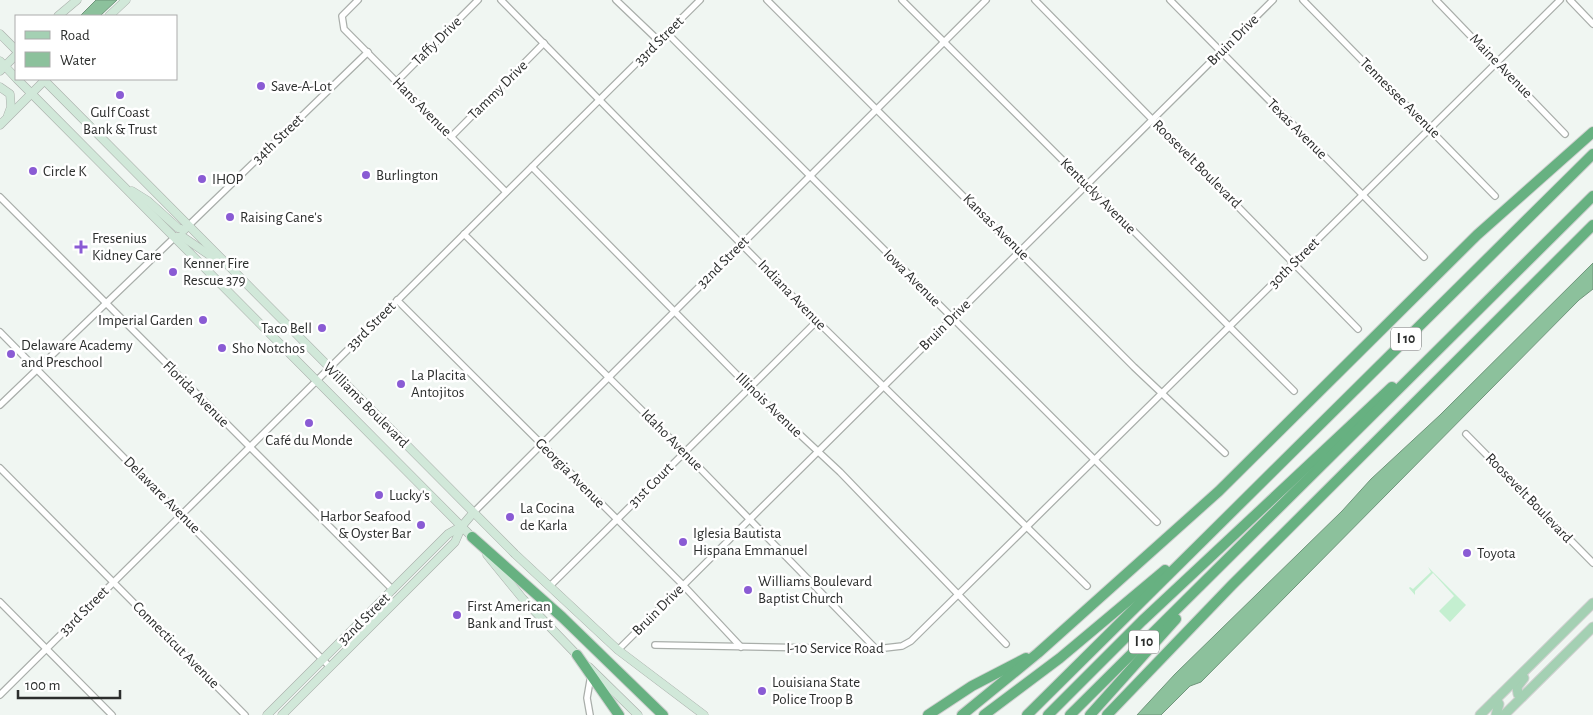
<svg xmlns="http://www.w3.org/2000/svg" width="1593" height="715" viewBox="0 0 1593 715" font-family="'Alegreya Sans',sans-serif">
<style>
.green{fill:#c4efd0}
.water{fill:#8cc19c;stroke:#6f957b}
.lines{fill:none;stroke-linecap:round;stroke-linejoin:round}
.street-casing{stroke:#a9aeaa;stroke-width:8}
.secondary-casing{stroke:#a9aeaa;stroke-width:9}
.primary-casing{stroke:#d1d1d1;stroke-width:11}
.highway-casing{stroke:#d1d1d1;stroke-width:12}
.street{stroke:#fff;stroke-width:5.5}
.secondary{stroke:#d1e8d9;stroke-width:8}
.primary{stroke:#a4d0b3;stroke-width:9}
.highway{stroke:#67b181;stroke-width:10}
.poi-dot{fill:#8a5bd4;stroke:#fff;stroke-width:2}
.labels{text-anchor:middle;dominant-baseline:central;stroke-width:5;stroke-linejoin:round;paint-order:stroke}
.shield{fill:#fff;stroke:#6b6d6c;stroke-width:1}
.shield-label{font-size:14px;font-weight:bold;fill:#2c2e2d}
.street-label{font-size:15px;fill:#2c2e2d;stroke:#fff}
.poi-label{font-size:15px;fill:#2c2e2d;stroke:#fff;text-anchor:start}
</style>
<rect width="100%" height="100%" fill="#f0f6f2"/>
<polygon class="green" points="1428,567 1466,605 1450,622 1439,611 1454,596 1433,573 1415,591 1415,595 1409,588 1410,587 1413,589 1431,572"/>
<g class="water">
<polygon points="96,0 117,0 100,16 80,16"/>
<polygon points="1593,263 1593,289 1579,300 1201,682 1190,686 1161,715 1137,715 1175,674 1342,511 1371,479 1440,415"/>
</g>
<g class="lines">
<g class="street-casing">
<g id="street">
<polyline points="358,0 342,16 344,29 506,192"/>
<polyline points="501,0 817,321 1087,586"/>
<polyline points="616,0 659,41"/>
<polyline points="767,0 1134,367 1225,453"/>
<polyline points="902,0 1294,391"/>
<polyline points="1035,0 1358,329"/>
<polyline points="1170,0 1424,257"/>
<polyline points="1303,0 1495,196"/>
<polyline points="1436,0 1565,134"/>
<polyline points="1570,0 1593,24"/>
<polyline points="667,33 1157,522"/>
<polyline points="397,81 478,0"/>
<polyline points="451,137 544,43"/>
<polyline points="532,167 750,388 840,472 1006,644"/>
<polyline points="0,197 393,590"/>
<polyline points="188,226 368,52"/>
<polyline points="464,234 684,452 876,649"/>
<polyline points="397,300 683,585 741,647"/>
<polyline points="0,332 330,667"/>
<polyline points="0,405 175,237"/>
<polyline points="1466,434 1593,563"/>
<polyline points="0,468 245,715"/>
<polyline points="473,513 986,0"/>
<polyline points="550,586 817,321"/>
<polyline points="0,602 112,715"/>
<polyline points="655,645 876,649 902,646 911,641 1560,0"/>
<polyline points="618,650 1273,0"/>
<polyline points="0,695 700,0"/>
<polyline points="590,715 587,698 591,675"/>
</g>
</g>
<g class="secondary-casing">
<g id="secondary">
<polyline points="58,16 77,0"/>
<polyline points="109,16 126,0"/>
<polyline points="0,34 16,50"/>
<polyline points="0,61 16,78"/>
<polyline points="0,71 16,55"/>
<polyline points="17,79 475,540"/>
<polyline points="43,79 515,554 618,650 704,715"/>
<polyline points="0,87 10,94 11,107 8,115"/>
<polyline points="0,125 46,79"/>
<polyline points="132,191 148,201 178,228 184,230 188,226"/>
<polyline points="175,237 183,237 221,263"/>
<polyline points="487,555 523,599 579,657"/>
<polyline points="589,667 638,715"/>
<polyline points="267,715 448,534 462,526"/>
<polyline points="282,715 455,542 462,526 473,513"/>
</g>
</g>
<g class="primary-casing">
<g id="primary">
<polyline points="1522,697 1518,694 1517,687 1524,678"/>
<polyline points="1496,699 1499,704 1496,715"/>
<polyline points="1480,715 1593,603"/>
<polyline points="1504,715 1593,627"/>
</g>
</g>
<g class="highway-casing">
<g id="highway">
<polyline points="472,537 562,617 663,715"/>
<polyline points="577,655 619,715"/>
<polyline points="928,715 972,686 1026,658"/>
<polyline points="962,715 1038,653 1219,491 1477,235 1593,132"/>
<polyline points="984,715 1060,658 1165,570"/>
<polyline points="1027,715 1593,154"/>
<polyline points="1048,715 1142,621 1392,387"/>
<polyline points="1070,715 1593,196"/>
<polyline points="1090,715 1176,619"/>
<polyline points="1107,715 1232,585 1593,225"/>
</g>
</g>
<use href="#street" class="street"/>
<use href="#secondary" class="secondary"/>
<use href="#primary" class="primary"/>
<use href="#highway" class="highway"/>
</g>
<g class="poi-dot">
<circle cx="261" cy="86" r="5"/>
<circle cx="120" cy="95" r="5"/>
<circle cx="33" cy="171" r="5"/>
<circle cx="366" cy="175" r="5"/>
<circle cx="202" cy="179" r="5"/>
<circle cx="230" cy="217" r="5"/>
<path d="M78.5 239.5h5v5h5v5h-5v5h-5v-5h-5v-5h5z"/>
<circle cx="173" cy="272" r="5"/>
<circle cx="203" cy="320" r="5"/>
<circle cx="322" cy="328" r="5"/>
<circle cx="222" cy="348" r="5"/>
<circle cx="11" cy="354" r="5"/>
<circle cx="401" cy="384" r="5"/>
<circle cx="309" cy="423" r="5"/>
<circle cx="379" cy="495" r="5"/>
<circle cx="510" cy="517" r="5"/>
<circle cx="421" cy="525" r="5"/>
<circle cx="683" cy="542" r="5"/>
<circle cx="1467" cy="553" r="5"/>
<circle cx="748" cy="590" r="5"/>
<circle cx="457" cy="615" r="5"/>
<circle cx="762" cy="691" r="5"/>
</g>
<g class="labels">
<g class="shield">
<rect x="1391" y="327.5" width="30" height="23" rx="4"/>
<rect x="1129" y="630.5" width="30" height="23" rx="4"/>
</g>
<g class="shield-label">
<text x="1406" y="339">I 10</text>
<text x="1144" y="642">I 10</text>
</g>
<g class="street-label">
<text transform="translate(1233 40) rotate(-45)">Bruin Drive</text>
<text transform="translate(437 41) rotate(-45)">Taffy Drive</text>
<text transform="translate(659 41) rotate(-45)">33rd Street</text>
<text transform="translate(1501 66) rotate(46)">Maine Avenue</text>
<text transform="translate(498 90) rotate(-45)">Tammy Drive</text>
<text transform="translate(1400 98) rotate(45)">Tennessee Avenue</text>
<text transform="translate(422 107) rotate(45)">Hans Avenue</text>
<text transform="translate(1297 129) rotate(45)">Texas Avenue</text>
<text transform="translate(278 139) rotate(-44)">34th Street</text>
<text transform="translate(1197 164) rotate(45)">Roosevelt Boulevard</text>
<text transform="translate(1098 196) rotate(45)">Kentucky Avenue</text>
<text transform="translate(996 227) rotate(45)">Kansas Avenue</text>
<text transform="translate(723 262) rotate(-45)">32nd Street</text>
<text transform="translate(1294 263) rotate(-45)">30th Street</text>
<text transform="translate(912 278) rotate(45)">Iowa Avenue</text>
<text transform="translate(792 295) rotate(46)">Indiana Avenue</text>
<text transform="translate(945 325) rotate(-45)">Bruin Drive</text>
<text transform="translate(371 326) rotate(-45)">33rd Street</text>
<text transform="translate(196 394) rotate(45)">Florida Avenue</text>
<text transform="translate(366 405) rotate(45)">Williams Boulevard</text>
<text transform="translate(769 405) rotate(44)">Illinois Avenue</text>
<text transform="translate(672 440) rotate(45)">Idaho Avenue</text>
<text transform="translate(570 473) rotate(45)">Georgia Avenue</text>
<text transform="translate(651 485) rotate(-45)">31st Court</text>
<text transform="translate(162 495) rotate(45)">Delaware Avenue</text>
<text transform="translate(1529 498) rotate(46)">Roosevelt Boulevard</text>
<text transform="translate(658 610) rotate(-45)">Bruin Drive</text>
<text transform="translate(84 611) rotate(-45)">33rd Street</text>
<text transform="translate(364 619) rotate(-45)">32nd Street</text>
<text transform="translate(176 645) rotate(45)">Connecticut Avenue</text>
<text x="835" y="648">I-10 Service Road</text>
</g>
<g class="poi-label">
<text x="271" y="86">Save-A-Lot</text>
<text x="120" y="112" text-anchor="middle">Gulf Coast<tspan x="120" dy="17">Bank &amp; Trust</tspan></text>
<text x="43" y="171">Circle K</text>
<text x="376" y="175">Burlington</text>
<text x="212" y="179">IHOP</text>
<text x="240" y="217">Raising Cane's</text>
<text x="92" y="238">Fresenius<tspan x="92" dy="17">Kidney Care</tspan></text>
<text x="183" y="263">Kenner Fire<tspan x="183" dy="17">Rescue 379</tspan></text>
<text x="193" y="320" text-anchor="end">Imperial Garden</text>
<text x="312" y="328" text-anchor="end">Taco Bell</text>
<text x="21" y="345">Delaware Academy<tspan x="21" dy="17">and Preschool</tspan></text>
<text x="232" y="348">Sho Notchos</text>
<text x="411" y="375">La Placita<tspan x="411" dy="17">Antojitos</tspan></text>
<text x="309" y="440" text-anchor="middle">Café du Monde</text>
<text x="389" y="495">Lucky's</text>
<text x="520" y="508">La Cocina<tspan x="520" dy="17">de Karla</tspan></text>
<text x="411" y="516" text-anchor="end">Harbor Seafood<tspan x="411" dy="17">&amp; Oyster Bar</tspan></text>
<text x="693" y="533">Iglesia Bautista<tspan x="693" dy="17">Hispana Emmanuel</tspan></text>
<text x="1477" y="553">Toyota</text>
<text x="758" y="581">Williams Boulevard<tspan x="758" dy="17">Baptist Church</tspan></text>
<text x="467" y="606">First American<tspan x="467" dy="17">Bank and Trust</tspan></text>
<text x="772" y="682">Louisiana State<tspan x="772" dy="17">Police Troop B</tspan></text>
</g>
</g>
<rect x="15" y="15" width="162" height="65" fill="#ffffff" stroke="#ababab"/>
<rect x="25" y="31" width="25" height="8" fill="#a4d0b3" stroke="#ababab"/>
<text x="60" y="40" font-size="15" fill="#2c2e2d">Road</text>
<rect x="25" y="52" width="25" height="15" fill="#8cc19c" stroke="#ababab"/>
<text x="60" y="65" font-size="15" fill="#2c2e2d">Water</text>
<path d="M18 690v8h102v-8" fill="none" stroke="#2c2e2d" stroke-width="2.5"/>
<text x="25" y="690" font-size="15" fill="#2c2e2d" stroke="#ffffff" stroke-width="4" paint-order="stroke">100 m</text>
</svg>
